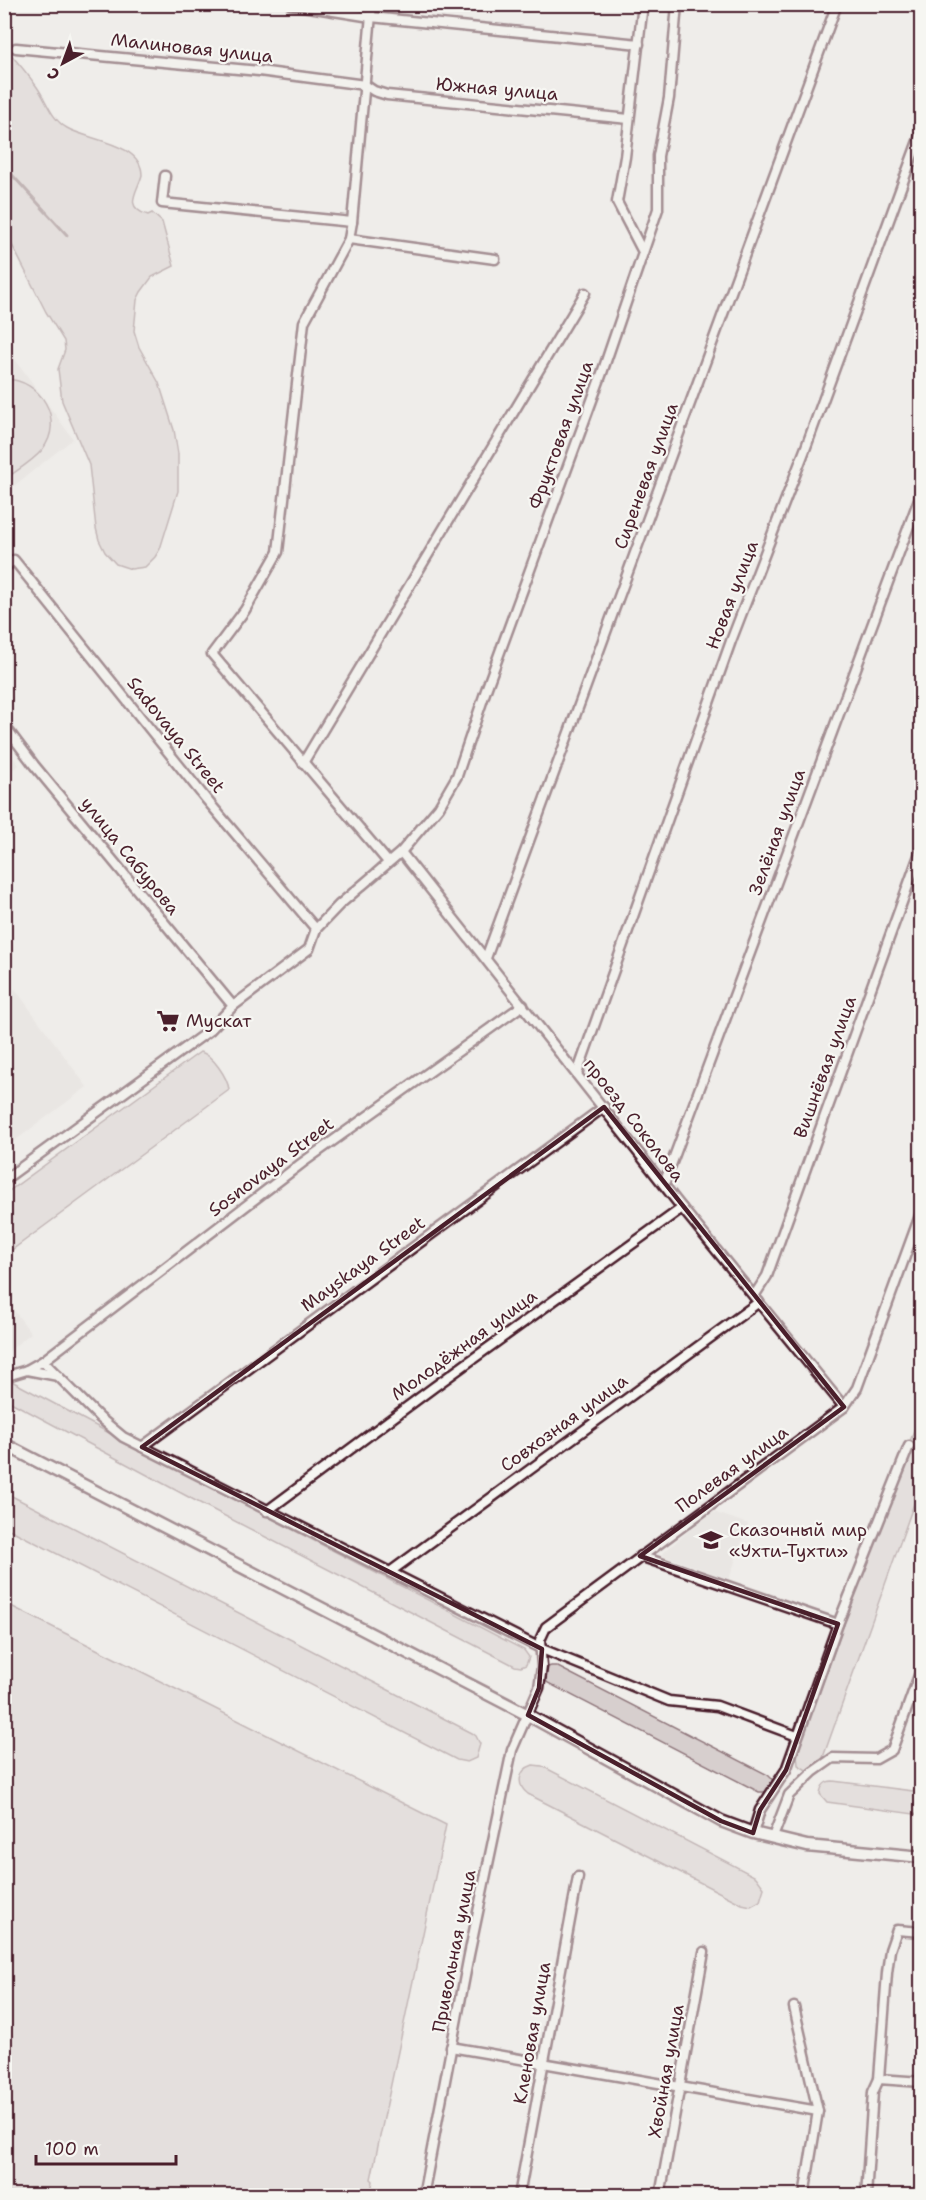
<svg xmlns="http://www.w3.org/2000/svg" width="926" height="2200" viewBox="0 0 926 2200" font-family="'Shantell Sans',sans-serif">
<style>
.built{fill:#e3dedc}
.green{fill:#d7cfce;stroke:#90777c;stroke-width:1.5}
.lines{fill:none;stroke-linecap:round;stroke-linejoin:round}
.stream{stroke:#8a6f74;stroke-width:3}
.minor-casing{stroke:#4a1f2b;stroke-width:13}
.tertiary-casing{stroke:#4a1f2b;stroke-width:15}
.minor{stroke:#f6f6f2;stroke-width:8}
.tertiary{stroke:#f6f6f2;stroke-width:10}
.marked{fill:none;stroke:#4a1f2b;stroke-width:4.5;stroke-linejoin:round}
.labels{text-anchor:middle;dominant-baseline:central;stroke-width:4.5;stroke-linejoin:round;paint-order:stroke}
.street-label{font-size:18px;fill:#4a1f2b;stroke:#f6f6f2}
.poi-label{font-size:18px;fill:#4a1f2b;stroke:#f6f6f2;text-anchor:start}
</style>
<rect width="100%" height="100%" fill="#efedea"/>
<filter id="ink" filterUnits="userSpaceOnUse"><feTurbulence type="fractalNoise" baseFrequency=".0167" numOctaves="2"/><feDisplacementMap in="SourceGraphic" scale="12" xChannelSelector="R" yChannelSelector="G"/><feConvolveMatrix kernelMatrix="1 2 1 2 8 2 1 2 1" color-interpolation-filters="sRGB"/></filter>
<g filter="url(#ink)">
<g class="built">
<polygon points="4,344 73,439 5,493 4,493"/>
<polygon points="5,746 19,765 5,775"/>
<polygon points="15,989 87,1087 5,1148 5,997"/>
<polygon points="4,1297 31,1333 5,1354 4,1354"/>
<polygon points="711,1511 748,1524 729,1579 661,1555"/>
</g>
<g class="green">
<path d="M4 47C16 60 27 73 37 87 47 101 51 119 67 128 87 140 142 143 142 175 138 191 122 207 148 215L152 213 162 222 174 266 152 277 141 292 137 300 134 331 139 347 159 383 174 430 178 454V491L160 549 155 557 145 567 131 569 116 564 105 552 99 540 96 528 89 465 62 401 58 369 65 350 64 341 46 312 5 231Z"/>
<path d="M5 379C40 379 66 420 42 450 32 462 17 470 5 479Z"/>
<path d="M200 1052C212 1054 228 1078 229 1090L5 1255V1194Z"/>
<polygon points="4,1377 205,1484 524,1650 529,1657 526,1665 521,1667 515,1666 196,1501 5,1399"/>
<polygon points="921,1411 921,1484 821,1763 808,1771 798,1765 797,1754"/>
<polygon points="4,1492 472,1733 476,1736 480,1744 476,1758 467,1762 457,1760 5,1527"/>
<polygon points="5,1603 446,1825 371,2179 373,2181 370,2195 5,2195"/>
<polygon points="551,1666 556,1666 768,1775 772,1779 772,1785 767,1792 759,1792 548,1683 544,1679 545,1668"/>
<path d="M533 1765 542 1766 756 1877 764 1888 760 1901 751 1906 742 1904 528 1794C516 1785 518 1770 533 1765Z"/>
<path d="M833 1781 921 1792V1815L827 1802 820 1794C821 1786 824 1781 833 1781Z"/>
</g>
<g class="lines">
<polyline class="stream" points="4,166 67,235"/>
<g class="minor-casing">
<g id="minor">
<polyline points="290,4 371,17 639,44"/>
<polyline points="372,4 352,222 349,239 304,322 278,552 245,610 212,654 388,862"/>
<polyline points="16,48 259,71 365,85 374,91 387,95 629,119"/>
<polyline points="165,176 162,203 352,222"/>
<polyline points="349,239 495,259"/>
<polyline points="643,252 617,202 625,157 643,4"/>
<polyline points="4,568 14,560 206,799 316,929"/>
<polyline points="4,725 34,765 233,1006"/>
<polyline points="303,763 585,293"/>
<polyline points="401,852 682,1208 844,1407"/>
<polyline points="486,958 837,4"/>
<polyline points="577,1074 731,641 806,447 922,130"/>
<polyline points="4,1180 210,1030 233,1006 309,949 316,929 339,905 401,852 439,807 457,776 486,690 602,373 658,209 658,156 669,98 677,4"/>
<polyline points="664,1184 922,491"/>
<polyline points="754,1296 767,1276 922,847"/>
<polyline points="43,1361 100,1418 123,1437 542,1649 669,1701 717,1706 797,1736"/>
<polyline points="27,1370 58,1376"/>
<polyline points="4,1377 27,1370 43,1361 302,1163 523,1005"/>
<polyline points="142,1447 604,1107"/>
<polyline points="267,1511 434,1387 682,1208"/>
<polyline points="640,1556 838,1624"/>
<polyline points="390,1572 759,1302"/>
<polyline points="753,1833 760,1810 786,1770 838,1624 909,1446"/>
<polyline points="773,1837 789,1795 813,1772 833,1758 876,1759 892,1750 922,1667"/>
<polyline points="794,2007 818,2111 804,2196"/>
<polyline points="451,2047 818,2111"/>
<polyline points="879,2079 887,1973 890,1950 897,1930 922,1932"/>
<polyline points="423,2196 469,1955 512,1750 539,1688 542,1667 540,1640 546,1627 844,1407 857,1388 922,1210"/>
<polyline points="519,2196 578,1877"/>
<polyline points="660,2196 704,1952"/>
<polyline points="866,2196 873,2092 879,2079 922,2082"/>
</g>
</g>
<g class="tertiary-casing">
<polyline id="tertiary" points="4,1444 528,1715 721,1821 753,1833 807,1846 922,1857"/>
</g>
<use href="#minor" class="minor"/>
<use href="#tertiary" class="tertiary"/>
</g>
</g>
<path d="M0 0H926V2200H0ZM604 1107 844 1407 640 1556 838 1624 786 1770 760 1810 753 1833 721 1821 528 1715 539 1688 542 1649 142 1447Z" fill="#efedea" fill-opacity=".55" fill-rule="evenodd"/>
<path class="marked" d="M604 1107 844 1407 640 1556 838 1624 786 1770 760 1810 753 1833 721 1821 528 1715 539 1688 542 1649 142 1447Z"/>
<defs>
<g id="supermarket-bare" transform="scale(1.8)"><path d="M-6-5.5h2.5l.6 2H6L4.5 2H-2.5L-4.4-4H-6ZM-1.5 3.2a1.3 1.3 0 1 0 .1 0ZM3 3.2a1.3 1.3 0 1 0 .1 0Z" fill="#4a1f2b" stroke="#f6f6f2" stroke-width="2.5" paint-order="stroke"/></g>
<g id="school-bare" transform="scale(1.8)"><path d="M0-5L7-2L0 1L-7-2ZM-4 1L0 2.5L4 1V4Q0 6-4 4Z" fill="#4a1f2b" stroke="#f6f6f2" stroke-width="2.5" paint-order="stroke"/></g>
</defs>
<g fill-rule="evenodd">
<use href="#supermarket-bare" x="168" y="1021"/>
<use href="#school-bare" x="711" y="1540"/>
</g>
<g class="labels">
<g class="street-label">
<text transform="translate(192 48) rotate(6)">Малиновая улица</text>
<text transform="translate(497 89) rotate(5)">Южная улица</text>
<text transform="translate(561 435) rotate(-70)">Фруктовая улица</text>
<text transform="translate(646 476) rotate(-70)">Сиреневая улица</text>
<text transform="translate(732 595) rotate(-69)">Новая улица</text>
<text transform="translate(176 735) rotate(51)">Sadovaya Street</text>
<text transform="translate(777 832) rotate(-70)">Зелёная улица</text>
<text transform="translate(130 856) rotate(51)">улица Сабурова</text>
<text transform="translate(825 1067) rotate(-70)">Вишнёвая улица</text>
<text transform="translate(634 1120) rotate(52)">проезд Соколова</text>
<text transform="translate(271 1167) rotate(-37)">Sosnovaya Street</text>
<text transform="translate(363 1264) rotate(-36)">Mayskaya Street</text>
<text transform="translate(464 1345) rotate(-36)">Молодёжная улица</text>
<text transform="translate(564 1423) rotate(-36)">Совхозная улица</text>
<text transform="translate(732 1469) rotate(-36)">Полевая улица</text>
<text transform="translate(454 1951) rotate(-79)">Привольная улица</text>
<text transform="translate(532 2033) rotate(-80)">Кленовая улица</text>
<text transform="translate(666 2071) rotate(-80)">Хвойная улица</text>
</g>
<g class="poi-label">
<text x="186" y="1021">Мускат</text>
<text x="729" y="1530">Сказочный мир<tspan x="729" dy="21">«Ухти-Тухти»</tspan></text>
</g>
</g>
<rect width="926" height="2200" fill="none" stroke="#f6f6f2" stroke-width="24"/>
<rect x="12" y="12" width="902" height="2176" fill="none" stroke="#4a1f2b" stroke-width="2" filter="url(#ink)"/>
<g transform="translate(63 63) rotate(221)" stroke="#f6f6f2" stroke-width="4.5" paint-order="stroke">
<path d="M0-4.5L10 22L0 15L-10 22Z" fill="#4a1f2b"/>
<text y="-9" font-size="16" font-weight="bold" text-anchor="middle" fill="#4a1f2b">С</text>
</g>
<path d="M36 2155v9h140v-9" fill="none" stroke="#4a1f2b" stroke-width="3"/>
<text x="45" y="2155" font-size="18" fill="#4a1f2b" stroke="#f6f6f2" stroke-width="4.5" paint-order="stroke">100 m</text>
</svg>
